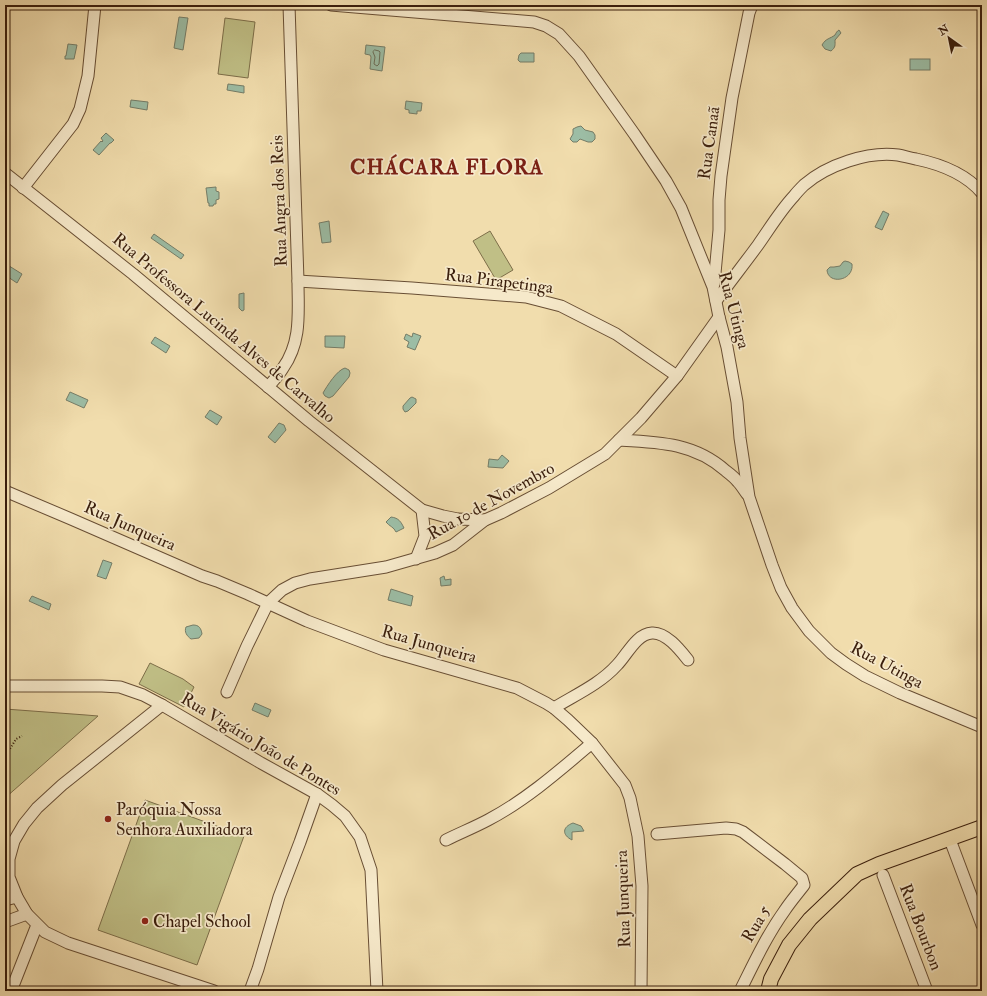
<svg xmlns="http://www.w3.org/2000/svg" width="987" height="996" viewBox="0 0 987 996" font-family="'IM FELL Double Pica',serif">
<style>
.green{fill:#c0bf86;stroke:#7d6e49}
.water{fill:#9cbda5;stroke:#757d68}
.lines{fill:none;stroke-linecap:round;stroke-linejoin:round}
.shore{stroke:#6b6e58;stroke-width:1}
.minor-casing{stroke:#684e34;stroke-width:13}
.major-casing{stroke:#3a1e0c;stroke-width:16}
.path{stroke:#3a1e0c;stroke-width:2;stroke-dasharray:1 2;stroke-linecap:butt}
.minor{stroke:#f6e9ca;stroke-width:11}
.major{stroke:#f1ddad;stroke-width:14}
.poi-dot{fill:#8f2418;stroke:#f6e9ca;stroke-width:1.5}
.labels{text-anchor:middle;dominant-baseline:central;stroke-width:3.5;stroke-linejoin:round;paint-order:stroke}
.street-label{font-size:17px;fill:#3a1e0c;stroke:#f6e9ca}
.poi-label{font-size:17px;fill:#3a1e0c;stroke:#f6e9ca;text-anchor:start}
.district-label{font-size:21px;font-weight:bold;letter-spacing:1px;fill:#7a1f14;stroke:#f6e9ca}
</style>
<rect width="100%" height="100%" fill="#f1ddad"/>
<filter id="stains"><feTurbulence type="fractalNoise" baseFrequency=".005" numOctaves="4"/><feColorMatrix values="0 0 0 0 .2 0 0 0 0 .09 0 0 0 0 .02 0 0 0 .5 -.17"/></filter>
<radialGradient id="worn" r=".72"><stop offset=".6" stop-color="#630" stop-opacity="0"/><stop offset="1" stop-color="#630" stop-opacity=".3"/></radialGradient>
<g class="green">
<polygon points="225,18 255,22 248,78 218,74"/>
<polygon points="490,231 513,270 496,280 473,241"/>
<polygon points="150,663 183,679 194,687 184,707 139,684"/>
<polygon points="5,709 86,715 98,716 5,798"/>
<polygon points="145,800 244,836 197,965 98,930"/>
</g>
<g class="water">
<polygon points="179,17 188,18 183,50 174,48"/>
<path d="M839 30 841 33 835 40C835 45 836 47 831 51L825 49 822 45C826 38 830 39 835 35 836 33 837 31 839 30Z"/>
<polygon points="68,44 77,45 74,59 65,59 65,56 66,56"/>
<polygon points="366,45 385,47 382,71 370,69 371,57 370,55 365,54"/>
<polygon points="521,53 534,53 534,62 520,62 518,60 519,55"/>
<rect x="910" y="59" width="20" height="11"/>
<polygon points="228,84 244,86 244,93 227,90"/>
<polygon points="131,100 148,102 147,110 130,107"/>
<polygon points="406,101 422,103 421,111 417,111 417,114 409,113 409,110 405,109"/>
<polygon points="581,126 585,130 593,132 595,135 595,139 592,142 588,142 580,139 577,142 573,142 570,139 573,134 573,129 577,127"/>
<polygon points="106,133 114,140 111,143 110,143 99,155 93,150 101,141 102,142 103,141 101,138"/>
<polygon points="216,187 216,191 219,192 219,199 216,200 216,204 214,204 213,206 209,206 209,203 208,203 206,188"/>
<polygon points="883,211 889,214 882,230 875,227"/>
<polygon points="329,221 331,242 322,243 319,223"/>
<polygon points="154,234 184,255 181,259 151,238"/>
<path d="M845 261 849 262 852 264C854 281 828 285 827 270L830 267H834L840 266 843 262Z"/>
<polygon points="6,264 22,274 17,283 5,275 5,266"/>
<polygon points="244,293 244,310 242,311 239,308 239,294"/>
<polygon points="413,333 421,336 415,350 407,347 409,342 404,339 406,334 412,337"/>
<polygon points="325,336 345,336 344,348 325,347"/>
<polygon points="155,337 170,346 166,353 151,343"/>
<path d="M345 368 349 370 350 373 349 377 333 396 329 398 325 396 323 393C327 386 337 370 345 368Z"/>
<polygon points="70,392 88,400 84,408 66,400"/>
<polygon points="412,397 416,399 416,403 408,411 405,412 403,409 403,406 410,398"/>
<polygon points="210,410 222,417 217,425 205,417"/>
<polygon points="279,423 284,425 286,430 275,443 268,437"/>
<polygon points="502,455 509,461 503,468 488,467 489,459 498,460"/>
<path d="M391 517C399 518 401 522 404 528L396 532C394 527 389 526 386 522Z"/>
<polygon points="103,560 112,563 106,579 97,576"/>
<polygon points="444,576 445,580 451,579 451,585 441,586 440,578"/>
<polygon points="391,589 413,596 411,606 388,600"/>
<polygon points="32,596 51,604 49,610 29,601"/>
<path d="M193 625C199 625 201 628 202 634L199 638 191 639C187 636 184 632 186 627Z"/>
<polygon points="255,703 271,710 268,717 252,710"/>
<path d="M573 823 581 826 584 831 572 832V840C562 835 562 827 573 823Z"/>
</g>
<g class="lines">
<polygon class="shore" points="375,50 379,51 380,52 379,64 377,66 374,64 375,57 373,52"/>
<g class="minor-casing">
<g id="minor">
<polyline points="331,5 534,22 546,26 559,34 579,56 635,135 666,181 681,208 713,287 719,317 727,347 737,402 740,438 749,497 772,565 781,588 792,608 809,631 831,653 846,664 865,676 900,693 982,727"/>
<polyline points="5,173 133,274 309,421 422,510 443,516 458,519 485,520"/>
<polyline points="23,188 73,124 80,109 88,76 95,5"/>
<polyline points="298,281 412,288 526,297 561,306 616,334 677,376"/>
<polyline points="714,284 719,230 719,200 721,176 732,98 749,13 752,5"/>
<path d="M716 301C730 282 744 264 758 245 770 228 780 211 794 196 797 192 801 188 804 185 827 165 868 151 898 155 904 156 910 158 916 159 940 164 966 174 982 193"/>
<path d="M268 387C273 381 279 375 283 368 302 341 298 312 298 281L289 5"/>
<path d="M619 440C659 442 695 443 726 471 730 474 735 478 738 482 741 485 744 490 747 494"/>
<polyline points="5,491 71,519 202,576 217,581 248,594 307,621 384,650 517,688 546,703 554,708 568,720 592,743 625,785 630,798 638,836 642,886 641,991"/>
<polyline points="416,559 425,536 422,510"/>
<polyline points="5,686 102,686 120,687 143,695 162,705 261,763 317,794 332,805 345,816 360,837 371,870 377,991"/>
<polyline points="227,692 247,646 268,603 282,590 295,583 310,579 386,567 435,553 453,545 485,520 501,513 549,488 605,454 641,418 677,376 719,317"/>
<polyline points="162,705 62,785 37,808 24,824 14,841 9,859 9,877 17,897 27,914 45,932 68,943 214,991"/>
<path d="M554 708C575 695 600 684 617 665 627 655 636 634 652 633 666 632 680 650 688 660"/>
<path d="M657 834 726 828 736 829 743 832 785 864 802 878 804 885C798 893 791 901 785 910 767 935 754 963 740 991"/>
<path d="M446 840C460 833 475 827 488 820 526 800 559 771 592 743"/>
<polyline points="952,845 982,925"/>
<polyline points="883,875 927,991"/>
<polyline points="5,900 17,897"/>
<polyline points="5,922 27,914"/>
<polyline points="11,991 37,925"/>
<polyline points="250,991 258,969 279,897 300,842 317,794"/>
</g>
</g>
<g class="major-casing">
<polyline id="major" points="768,991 771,979 789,945 810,919 857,874 879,864 982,827"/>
</g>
<polyline class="path" points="5,746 10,749 16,739 22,736"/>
<use href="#minor" class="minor"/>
<use href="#major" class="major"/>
</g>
<g class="poi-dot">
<circle cx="108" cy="819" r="4"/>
<circle cx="145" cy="921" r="4"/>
</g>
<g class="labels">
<g class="street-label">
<text transform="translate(709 143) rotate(-82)">Rua Canaã</text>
<text transform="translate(279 201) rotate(-92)">Rua Angra dos Reis</text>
<text transform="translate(499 281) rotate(7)">Rua Pirapetinga</text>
<text transform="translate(734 310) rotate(75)">Rua Utinga</text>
<text transform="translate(224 328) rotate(40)">Rua Professora Lucinda Alves de Carvalho</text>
<text transform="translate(491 501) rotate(-29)">Rua 10 de Novembro</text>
<text transform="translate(130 526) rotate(24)">Rua Junqueira</text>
<text transform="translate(429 644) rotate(16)">Rua Junqueira</text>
<text transform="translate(887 665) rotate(28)">Rua Utinga</text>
<text transform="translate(261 744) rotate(31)">Rua Vigário João de Pontes</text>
<text transform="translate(623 899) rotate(-92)">Rua Junqueira</text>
<text transform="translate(756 924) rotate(-59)">Rua 5</text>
<text transform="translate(921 927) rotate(69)">Rua Bourbon</text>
</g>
<g class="poi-label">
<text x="116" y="809">Paróquia Nossa<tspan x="116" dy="20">Senhora Auxiliadora</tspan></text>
<text x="153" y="921">Chapel School</text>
</g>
<g class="district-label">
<text x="447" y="167">CHÁCARA FLORA</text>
</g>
</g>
<rect width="987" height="996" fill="none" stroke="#f1ddad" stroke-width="20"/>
<rect x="6" y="6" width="975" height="984" fill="none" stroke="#3a1e0c" stroke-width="2"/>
<rect x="10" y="10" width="967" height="976" fill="none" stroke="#3a1e0c"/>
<g transform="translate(949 38) rotate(327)" stroke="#f6e9ca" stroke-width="3" paint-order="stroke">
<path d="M0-3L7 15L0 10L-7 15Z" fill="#3a1e0c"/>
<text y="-6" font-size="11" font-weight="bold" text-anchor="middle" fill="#3a1e0c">N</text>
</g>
<rect width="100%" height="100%" filter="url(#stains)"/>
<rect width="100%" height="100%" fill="url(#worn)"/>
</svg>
